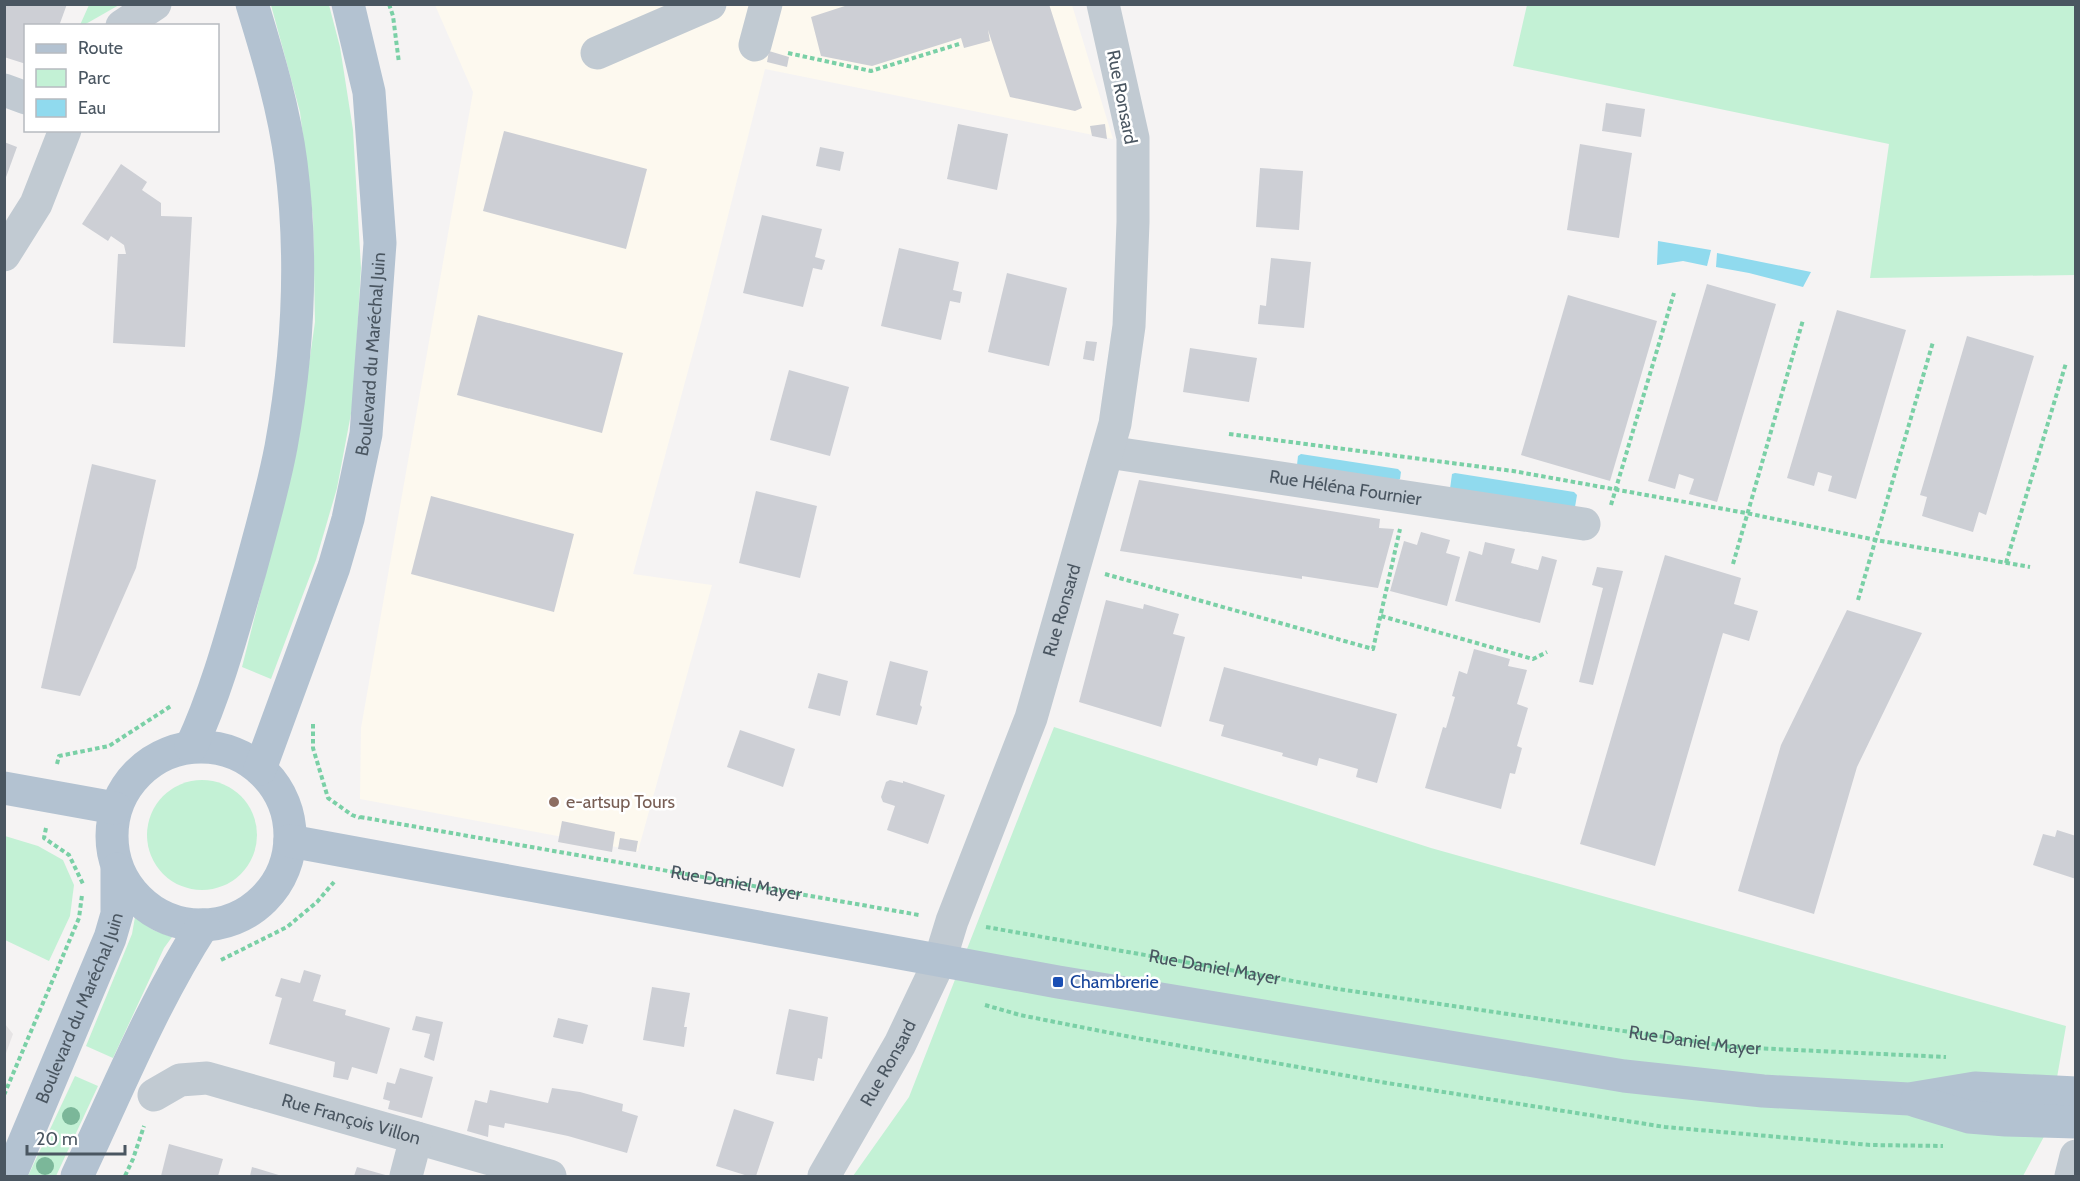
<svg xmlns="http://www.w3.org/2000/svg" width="2080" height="1181" viewBox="0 0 2080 1181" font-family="Cabin,sans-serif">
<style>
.commercial{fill:#fdf9ef}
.education{fill:#e6e4e5}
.green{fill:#c3f1d5}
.water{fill:#90daee}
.building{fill:#cdcfd5}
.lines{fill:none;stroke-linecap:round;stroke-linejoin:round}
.path{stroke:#7ad0a6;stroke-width:4;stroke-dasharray:4.5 3;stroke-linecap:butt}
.minor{stroke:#c1cad2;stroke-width:33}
.major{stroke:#b3c2d1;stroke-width:33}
.tree{fill:#7bb799}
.education-dot{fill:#8d6e63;stroke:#fff;stroke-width:2}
.transit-dot{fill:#1a4fb4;stroke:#fff;stroke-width:2}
.labels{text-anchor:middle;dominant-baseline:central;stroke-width:5;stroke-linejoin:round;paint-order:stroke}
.street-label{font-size:18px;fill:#4a5661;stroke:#fff}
.education-label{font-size:18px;fill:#785e54;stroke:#fff;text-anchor:start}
.transit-label{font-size:18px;fill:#164399;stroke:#fff;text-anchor:start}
</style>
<rect width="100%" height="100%" fill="#f5f3f3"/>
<polygon class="commercial" points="435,5 1072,5 1113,139 765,69 701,323 633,574 712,585 638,851 360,799 361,728 473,92"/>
<polygon class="education" points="5,1024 13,1034 5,1056"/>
<g class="green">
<polygon points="89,5 89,4 119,5 84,25 80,25"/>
<polygon points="271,5 329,5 340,47 353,130 361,268 353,403 337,488 316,560 271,679 242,667 296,454 315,322 313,218 300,112"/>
<polygon points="1527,5 2075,5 2075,275 1870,278 1889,144 1513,66"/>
<polygon points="1054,727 1431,848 2066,1026 2048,1129 2023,1176 853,1176 909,1097"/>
<circle cx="202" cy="835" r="55"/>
<polygon points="5,836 38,846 63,860 74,885 70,916 49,961 5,940"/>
<polygon points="135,917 153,930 172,937 164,948 113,1058 86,1046 132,934"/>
<polygon points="75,1076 98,1086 56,1176 28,1176"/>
</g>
<g class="water">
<polygon points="1658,241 1711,250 1707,266 1683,261 1657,265"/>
<polygon points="1717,253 1811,272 1803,287 1749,273 1716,267"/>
<polygon points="1301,454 1398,469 1401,472 1400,479 1396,481 1297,465 1298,456"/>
<polygon points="1455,473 1574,492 1577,495 1575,507 1450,489 1452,474"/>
</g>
<g class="building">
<polygon points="4,4 67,4 59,26 26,26 26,64 4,57"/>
<polygon points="851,4 1049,4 1082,108 1075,111 1010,97 988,30 990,41 964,48 961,38 872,66 821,56 811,17"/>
<polygon points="769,51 789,57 787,67 767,62"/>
<polygon points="1606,103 1645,109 1641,137 1602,131"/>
<polygon points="958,124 1008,134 997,190 947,179"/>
<polygon points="1105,124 1107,139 1092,136 1090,126"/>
<polygon points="504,131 647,169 626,249 483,211"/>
<polygon points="4,142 17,147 5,180 4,180"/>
<polygon points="1580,144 1632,153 1619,238 1567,230"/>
<polygon points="820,147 844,152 840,171 816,166"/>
<polygon points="121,164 147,182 142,190 161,203 161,216 192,217 185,347 113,343 118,254 126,254 124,245 111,236 108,241 82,224"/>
<polygon points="1260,168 1303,171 1299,230 1256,227"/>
<polygon points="762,215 822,229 815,257 825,260 822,270 813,268 803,307 743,293"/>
<polygon points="899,248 959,262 953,290 962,292 960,303 950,301 941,340 881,326"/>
<polygon points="1271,258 1311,262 1304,328 1258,324 1260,305 1266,306"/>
<polygon points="1007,273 1067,288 1049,366 988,352"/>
<polygon points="1707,284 1776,304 1717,502 1689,494 1694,479 1679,474 1675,489 1648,481"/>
<polygon points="1568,295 1657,321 1610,481 1521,455"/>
<polygon points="1837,310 1906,330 1856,499 1828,491 1832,476 1818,472 1814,486 1787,478"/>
<polygon points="478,315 623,353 602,433 457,395"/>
<polygon points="1967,336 2034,356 1986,515 1979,512 1973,532 1922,516 1927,497 1920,495"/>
<polygon points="1086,341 1097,342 1094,361 1083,359"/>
<polygon points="1190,348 1257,358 1249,402 1183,392"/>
<polygon points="789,370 849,387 830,456 770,440"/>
<polygon points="92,464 156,480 136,568 80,696 41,688"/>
<polygon points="1139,480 1380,519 1379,528 1394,529 1378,588 1302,576 1302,579 1120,551"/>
<polygon points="756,491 817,506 800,578 739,563"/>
<polygon points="431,496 574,534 554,612 411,574"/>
<polygon points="1421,532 1450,540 1446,553 1460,557 1447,606 1390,591 1404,541 1417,545"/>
<polygon points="1485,542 1515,549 1511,563 1538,570 1542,556 1557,560 1540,623 1455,601 1469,551 1482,555"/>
<polygon points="1665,555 1741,578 1734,604 1758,611 1749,641 1723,633 1655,866 1580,844"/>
<polygon points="1597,567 1623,571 1593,685 1579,682 1603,588 1592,585"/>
<polygon points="1106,600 1143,609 1144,604 1179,614 1173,634 1185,637 1161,727 1079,702"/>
<polygon points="1847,610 1922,633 1857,767 1814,914 1738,891 1781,745"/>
<polygon points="1474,649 1510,659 1508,666 1527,670 1517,704 1528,708 1517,746 1522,748 1515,774 1510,773 1501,809 1425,788 1443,727 1446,728 1455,697 1452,696 1459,671 1467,674"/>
<polygon points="890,661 928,671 920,705 922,707 917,725 876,715"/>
<polygon points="1224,667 1397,714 1377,783 1356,777 1358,769 1319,758 1317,766 1282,756 1283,753 1221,736 1224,725 1209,721"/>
<polygon points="818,673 848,681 840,716 808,708"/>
<polygon points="740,730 795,749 783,787 727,767"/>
<polygon points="890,780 903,783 903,781 945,795 928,844 887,830 895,806 883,802 881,797 886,782"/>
<polygon points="562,821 615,832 612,852 558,842"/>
<polygon points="2057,830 2076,836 2076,879 2033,865 2043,834 2055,837"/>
<polygon points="620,838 638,841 636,852 618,849"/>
<polygon points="304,970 321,975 313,1001 346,1010 345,1015 390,1028 377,1074 352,1067 348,1080 333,1077 335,1062 269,1044 282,998 275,996 281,978 300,983"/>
<polygon points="652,987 690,993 684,1027 687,1027 684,1047 643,1040"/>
<polygon points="789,1009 828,1017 822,1059 818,1058 814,1081 776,1074"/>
<polygon points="416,1016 443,1022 434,1061 424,1057 430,1034 412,1030"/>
<polygon points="558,1018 588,1025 583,1044 553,1037"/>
<polygon points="400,1068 433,1077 422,1118 388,1109 390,1101 383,1099 387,1082 395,1084"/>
<polygon points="552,1088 580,1092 623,1104 622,1111 638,1116 627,1153 568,1136 505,1123 504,1128 489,1125 488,1137 467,1131 475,1100 487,1103 490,1090 548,1103"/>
<polygon points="734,1109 774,1122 756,1176 748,1176 716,1166"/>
<polygon points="169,1144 223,1159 218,1176 161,1176"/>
<polygon points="252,1167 282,1176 250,1176"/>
<polygon points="357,1167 389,1176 354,1176"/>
</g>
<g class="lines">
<g class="path">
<polyline points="389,4 393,16 399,63"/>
<polyline points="788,53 871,71 959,44"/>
<polyline points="1229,434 1513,471 1746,513 1876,540 2030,567"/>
<polyline points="1611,505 1674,293"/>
<polyline points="2006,563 2066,363"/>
<polyline points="1733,564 1803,320"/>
<polyline points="1105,574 1373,649 1400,529"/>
<polyline points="1858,600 1933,342"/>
<polyline points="1381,616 1533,659 1547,652"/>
<polyline points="313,724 313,748 328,798 352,815 360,818"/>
<polyline points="57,764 59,756 109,746 171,706"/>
<path id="s1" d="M360 817 919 915"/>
<polyline points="46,828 44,838 69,855 83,884"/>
<path id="s2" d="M986 927 1338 989 1732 1047 1946 1057"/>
<polyline points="221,960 287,927 317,902 334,882"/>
<polyline points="985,1005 1020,1015 1131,1037 1387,1083 1665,1127 1870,1145 1943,1146"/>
<polyline points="4,1095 79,918 82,895"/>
<polyline points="125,1176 133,1159 144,1126"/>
</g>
<g class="minor">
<polyline points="122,26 155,4"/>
<polyline points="755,45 766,4"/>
<polyline points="597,53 710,4"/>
<polyline points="4,90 26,98"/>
<polyline points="4,255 36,204 65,130"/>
<path id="s3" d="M1108 452 1584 524"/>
<path id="s4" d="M154 1095 180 1080 207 1078 550 1176"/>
<polyline points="406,1176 416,1138"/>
<path id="s5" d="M824 1176 900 1044 940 960 952 921 1031 718 1115 424 1129 326 1133 222V138L1103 4"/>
<polyline points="2071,1176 2076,1156"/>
</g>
<g class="major">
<circle cx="201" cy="836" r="89"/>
<path d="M191 747C217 691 233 630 250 571 261 530 273 489 281 447 298 354 303 257 291 163 284 109 268 56 252 4"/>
<path id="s6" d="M260 769 334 567 348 519 366 434 380 243 369 92 348 4"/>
<polyline points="4,788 115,808"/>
<polyline points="290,841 1058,982 1624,1076 1763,1091 1909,1099 1975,1088 2076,1093"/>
<polyline points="1916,1101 1969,1117 2006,1120 2076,1122"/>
<path id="s7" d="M10 1176 110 938 117 914V869"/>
<path d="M77 1176C117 1092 152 1004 203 925"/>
</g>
</g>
<g class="tree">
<circle cx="71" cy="1116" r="9"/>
<circle cx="45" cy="1166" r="9"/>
</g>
<circle class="education-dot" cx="554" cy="802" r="6"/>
<rect class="transit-dot" x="1052" y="976" width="12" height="12" rx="3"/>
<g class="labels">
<g class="street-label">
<text transform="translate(1122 97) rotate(79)">Rue Ronsard</text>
<text stroke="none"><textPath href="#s6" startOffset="432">Boulevard du Maréchal Juin</textPath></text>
<text stroke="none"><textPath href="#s3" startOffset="240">Rue Héléna Fournier</textPath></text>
<text stroke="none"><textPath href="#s5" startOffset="616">Rue Ronsard</textPath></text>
<text stroke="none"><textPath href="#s1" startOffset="382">Rue Daniel Mayer</textPath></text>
<text stroke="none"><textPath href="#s2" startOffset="232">Rue Daniel Mayer</textPath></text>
<text stroke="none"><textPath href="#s7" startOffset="182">Boulevard du Maréchal Juin</textPath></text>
<text stroke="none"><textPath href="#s2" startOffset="718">Rue Daniel Mayer</textPath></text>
<text stroke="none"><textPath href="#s5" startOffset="130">Rue Ronsard</textPath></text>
<text stroke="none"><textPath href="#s4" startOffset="207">Rue François Villon</textPath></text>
</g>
<g class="education-label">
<text x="566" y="802">e-artsup Tours</text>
</g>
<g class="transit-label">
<text x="1070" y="982">Chambrerie</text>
</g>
</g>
<rect width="2080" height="1181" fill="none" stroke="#4a5661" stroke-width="12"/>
<rect x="24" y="24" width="195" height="108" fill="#ffffff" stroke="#b7bbc0" stroke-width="1.5"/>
<rect x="36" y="44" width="30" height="9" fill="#b3c2d1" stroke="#b7bbc0" stroke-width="1.5"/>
<text x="78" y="54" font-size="18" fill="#4a5661">Route</text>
<rect x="36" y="69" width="30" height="18" fill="#c3f1d5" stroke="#b7bbc0" stroke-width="1.5"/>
<text x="78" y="84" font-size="18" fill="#4a5661">Parc</text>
<rect x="36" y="99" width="30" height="18" fill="#90daee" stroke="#b7bbc0" stroke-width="1.5"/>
<text x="78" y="114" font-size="18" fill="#4a5661">Eau</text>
<path d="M27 1145v9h98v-9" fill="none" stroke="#4a5661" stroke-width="3"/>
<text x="36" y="1145" font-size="18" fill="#4a5661" stroke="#ffffff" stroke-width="4.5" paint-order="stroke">20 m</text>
</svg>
